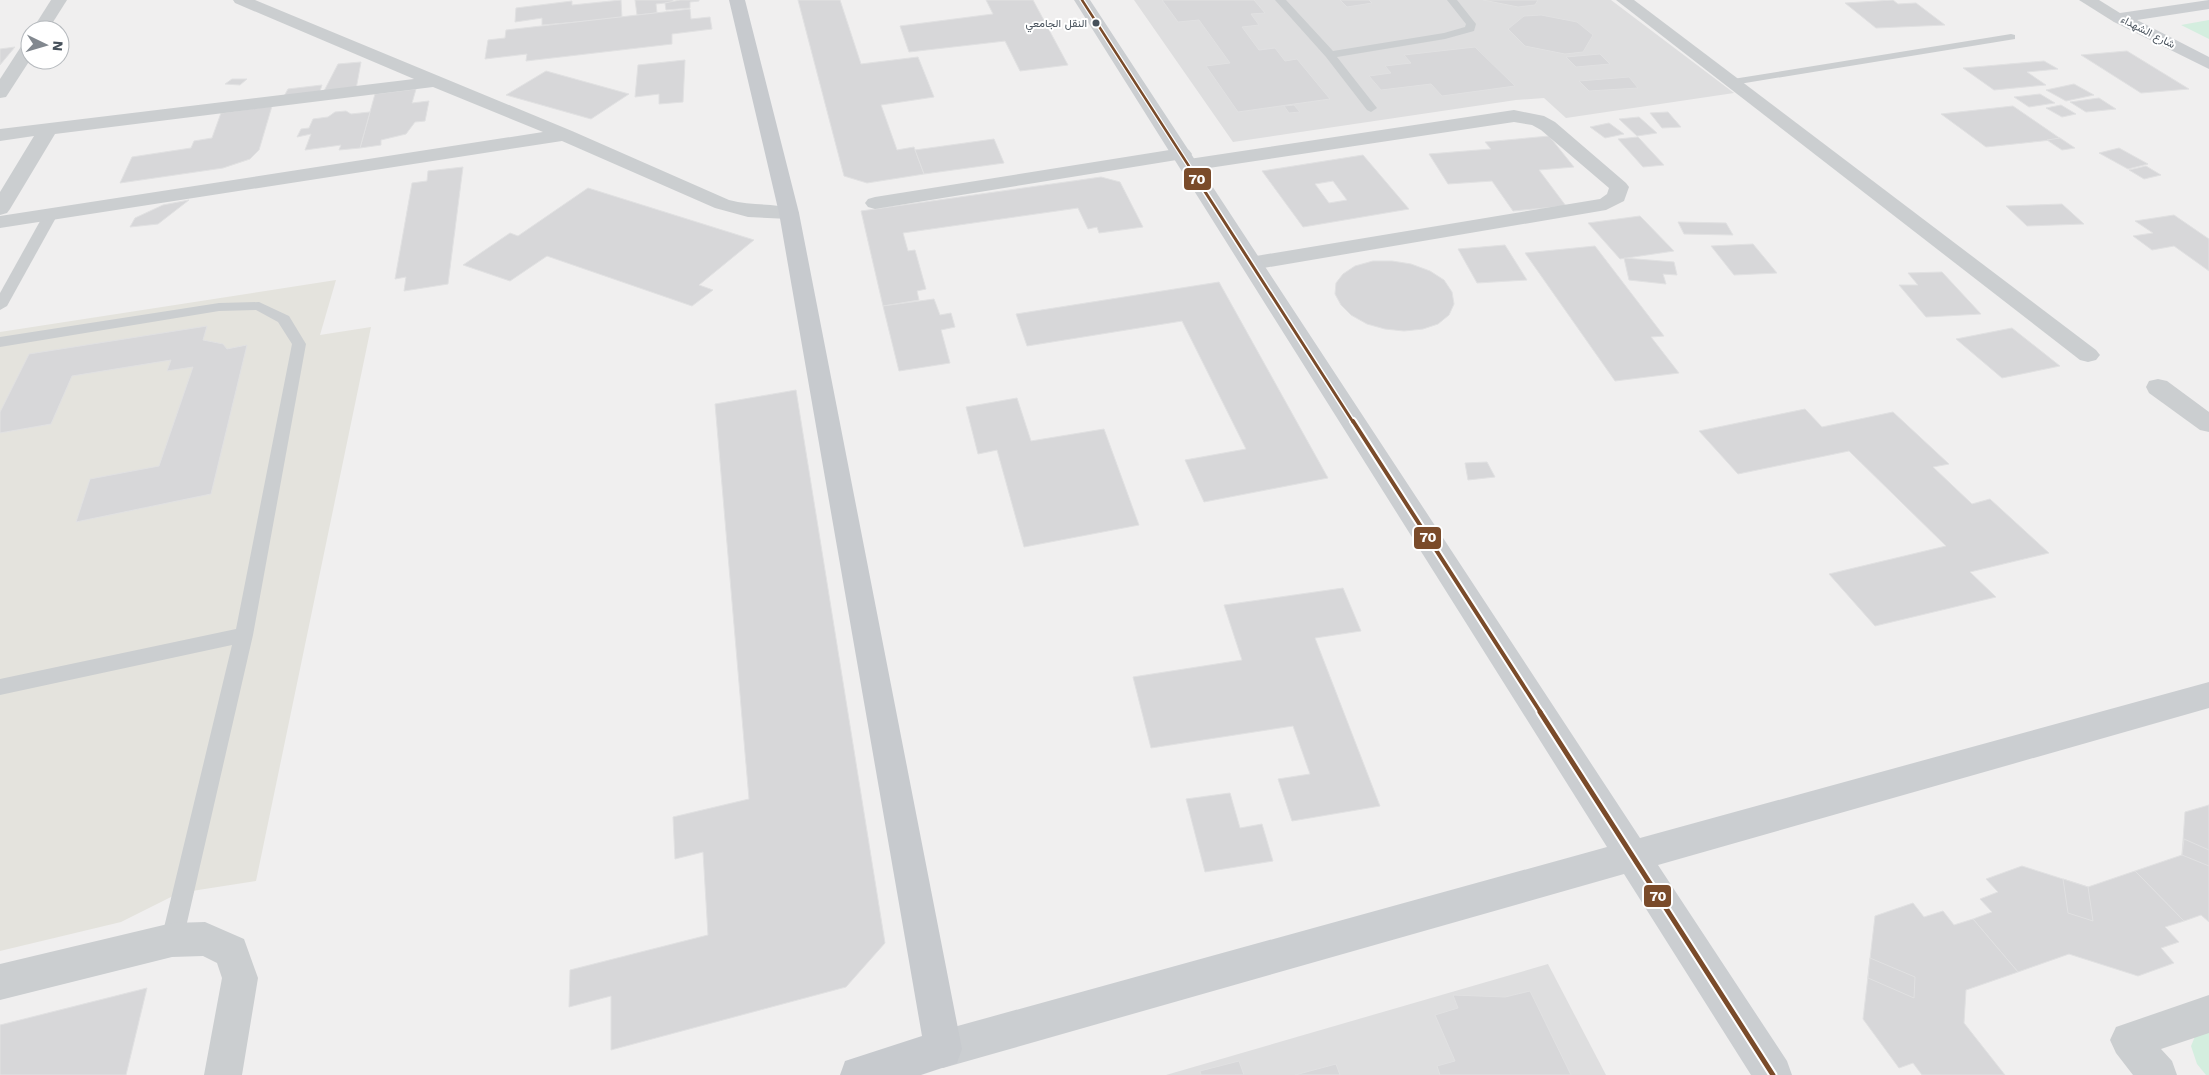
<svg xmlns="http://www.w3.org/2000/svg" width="2209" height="1075" viewBox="0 0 2209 1075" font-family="'Work Sans',Vazirmatn,sans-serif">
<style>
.commercial{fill:#e4e3dd}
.education{fill:#dededf}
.green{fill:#d4eedf}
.building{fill:#d7d7d9;stroke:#e1e1e2;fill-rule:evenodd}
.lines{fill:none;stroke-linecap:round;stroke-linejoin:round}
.lane{fill:#cbced0;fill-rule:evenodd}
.street{fill:#cbced0;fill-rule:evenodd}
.secondary{fill:#cbced1;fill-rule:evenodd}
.primary{fill:#c7cace;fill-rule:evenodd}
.bus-1-far3-casing{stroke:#fff;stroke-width:5}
.bus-1-far2-casing{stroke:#fff;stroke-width:6}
.bus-1-far1-casing{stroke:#fff;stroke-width:8}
.bus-1-casing{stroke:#fff;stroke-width:9}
.bus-1-far3{stroke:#7a4b2a;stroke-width:2.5}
.bus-1-far2{stroke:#7a4b2a;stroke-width:3}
.bus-1-far1{stroke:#7a4b2a;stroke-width:4}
.bus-1{stroke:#7a4b2a;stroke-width:5}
.bus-dot{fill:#47515b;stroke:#fff;stroke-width:2}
.labels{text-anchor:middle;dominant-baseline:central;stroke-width:4;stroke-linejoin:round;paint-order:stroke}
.far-bus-label{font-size:11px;fill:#47515b;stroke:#fff;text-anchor:end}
.far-street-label{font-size:11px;fill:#47515b;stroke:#fff}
.line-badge{stroke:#fff;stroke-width:2}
.badge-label{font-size:14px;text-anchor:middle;font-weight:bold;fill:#fff}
</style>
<rect width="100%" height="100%" fill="#f0efef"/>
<polygon class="commercial" points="336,280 320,335 371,327 256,881 179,893 121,922 0,951 0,332"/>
<g class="education">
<polygon points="1134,0 1611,0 1734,93 1566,118 1544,98 1516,100 1233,142"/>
<polygon points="1548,964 1606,1075 1166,1075"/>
</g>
<g class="green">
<polygon points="2209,20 2209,39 2181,25"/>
<polygon points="2209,1030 2209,1075 2206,1075 2197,1064 2191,1046 2196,1034"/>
</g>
<g class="building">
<polygon points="621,0 622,18 542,25 542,18 515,22 516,8 572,1 572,5"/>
<polygon points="635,0 673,0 673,2 656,4 657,13 637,15"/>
<polygon points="680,0 699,0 699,1 690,2 690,8 666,10 665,3"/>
<polygon points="798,0 840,0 861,64 918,57 934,97 881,105 897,150 914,147 924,174 867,183 844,176"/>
<polygon points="986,0 1033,0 1068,65 1020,71 1005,41 909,52 900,26 993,14"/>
<polygon points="1162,0 1254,0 1265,13 1251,14 1259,25 1242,27 1259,50 1275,48 1285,61 1297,59 1330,99 1238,112 1206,66 1230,63 1199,20 1178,22"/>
<polygon points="1340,0 1369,0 1372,3 1347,7"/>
<polygon points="1483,0 1538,0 1535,5 1518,7"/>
<polygon points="1893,0 1898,4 1916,3 1945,25 1876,28 1845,3"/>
<polygon points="690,9 691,19 710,17 712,29 672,34 672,44 526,61 527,54 485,59 488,40 505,38 506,30"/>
<polygon points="1541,15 1577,22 1593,35 1583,52 1565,54 1525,46 1508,29 1524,16"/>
<polygon points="15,47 0,65 0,49"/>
<polygon points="1475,47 1515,86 1442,96 1431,84 1381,90 1369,76 1391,73 1385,66 1411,63 1404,55"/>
<polygon points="2127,51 2189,89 2141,93 2081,55"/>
<polygon points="1600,54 1610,64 1576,67 1566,57"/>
<polygon points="685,60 683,102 659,104 659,94 635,97 638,65"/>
<polygon points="2044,61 2058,69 2027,72 2046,85 1994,90 1963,68"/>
<polygon points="361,62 356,89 323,93 338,64"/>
<polygon points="546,71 629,94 591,119 506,95"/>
<polygon points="1629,77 1638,88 1589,91 1579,81"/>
<polygon points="232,79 247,79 240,85 225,84"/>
<polygon points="2074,84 2094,95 2066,101 2046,90"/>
<polygon points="322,85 319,94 283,98 288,89"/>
<polygon points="416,89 412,103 429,101 425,121 415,122 406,134 381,140 381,145 360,148 375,94"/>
<polygon points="2040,94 2055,103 2029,107 2014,97"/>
<polygon points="2099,98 2116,109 2086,112 2070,102"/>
<polygon points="1294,105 1300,112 1289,113 1284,106"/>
<polygon points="2061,105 2076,114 2062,117 2046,108"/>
<polygon points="272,106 259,150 250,159 223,168 120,183 132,157 191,148 194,141 212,138 221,113"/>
<polygon points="2013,106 2061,139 1986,147 1941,114"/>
<polygon points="346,111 351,114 370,112 360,148 339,150 341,145 305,150 311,134 297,137 301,129 309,128 313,119 328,117 335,112"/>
<polygon points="1668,112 1681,127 1662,128 1650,113"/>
<polygon points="1639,117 1657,133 1637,136 1619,119"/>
<polygon points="1609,123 1624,134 1605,138 1590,127"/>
<polygon points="1549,136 1574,167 1539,170 1566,206 1513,211 1492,181 1448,184 1429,154 1491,149 1485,142"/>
<polygon points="1638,137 1664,165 1643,167 1618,139"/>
<polygon points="2060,138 2075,148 2062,150 2047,140"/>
<polygon points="994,139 1004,163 924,174 915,150"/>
<polygon points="2119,148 2148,164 2128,169 2099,153"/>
<path d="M1363 155 1409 209 1303 227 1262 171ZM1333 181 1347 200 1329 203 1315 184Z"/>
<polygon points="2146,166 2161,175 2144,179 2129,170"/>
<polygon points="463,167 448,284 404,291 406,277 395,279 412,183 427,181 428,171"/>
<polygon points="1101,177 1120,182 1143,227 1099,233 1097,227 1088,229 1078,208 903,233 908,251 915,250 926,289 917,291 919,300 883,306 861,211"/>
<polygon points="588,188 754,240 699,285 713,290 692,306 547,256 510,281 463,265 510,233 518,236"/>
<polygon points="189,200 158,224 130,227 135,218 163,205"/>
<polygon points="2062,204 2084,224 2027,226 2006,206"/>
<polygon points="2174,215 2209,239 2209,271 2174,246 2152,250 2133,236 2153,233 2135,221"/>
<polygon points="1640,216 1674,251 1620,259 1588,223"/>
<polygon points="1678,222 1726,223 1733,235 1684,234"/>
<polygon points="1753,244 1777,273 1734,275 1711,246"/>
<polygon points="1505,245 1527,280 1477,283 1458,249"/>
<polygon points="1595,246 1664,336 1651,337 1679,373 1615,381 1525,253"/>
<polygon points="1624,258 1674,262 1677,275 1663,274 1666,284 1629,280"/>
<polygon points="1373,261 1392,261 1411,264 1430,271 1444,280 1452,292 1454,304 1449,315 1438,324 1423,329 1404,331 1385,329 1367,324 1351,315 1341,305 1335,294 1336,283 1343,274 1355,266"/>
<polygon points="1942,272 1981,314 1926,317 1899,285 1918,285 1908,273"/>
<polygon points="1219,282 1328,478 1204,502 1185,460 1246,449 1182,321 1027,346 1016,314"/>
<polygon points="934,299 940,315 951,313 955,327 941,330 950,363 899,371 883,306"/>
<polygon points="207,326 203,340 223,344 227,349 247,345 211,494 76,522 90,479 159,466 193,367 167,371 171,360 72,376 51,424 0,433 0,412 29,354"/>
<polygon points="2012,328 2060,366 2002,378 1956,339"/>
<polygon points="796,390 885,943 846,987 611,1050 611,996 569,1007 570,970 708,935 703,852 675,859 673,817 749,799 715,404"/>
<polygon points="1017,398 1031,441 1104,429 1139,525 1024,547 997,450 978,454 966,407"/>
<polygon points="1805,409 1822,427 1893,412 1949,464 1933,467 1972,504 1990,499 2049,553 1970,572 1996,597 1875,626 1829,574 1946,546 1849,451 1738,474 1699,431"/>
<polygon points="1487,462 1495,477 1468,480 1465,463"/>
<polygon points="1343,588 1361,631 1315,638 1380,806 1292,821 1278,779 1310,774 1293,726 1151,748 1133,677 1242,660 1224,605"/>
<polygon points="1230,793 1240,828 1262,824 1273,861 1205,872 1186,799"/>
<polygon points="2209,805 2209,922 2201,915 2184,921 2135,871 2182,855 2185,812"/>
<polygon points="2184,839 2209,850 2209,866 2182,855"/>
<polygon points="2022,866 2088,887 2135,871 2184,921 2165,927 2179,942 2161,948 2174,963 2138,976 2069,954 2018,972 1973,919 1992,912 1980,899 1998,892 1986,879"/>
<polygon points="2063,879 2088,887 2093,921 2068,913"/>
<polygon points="1913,903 1924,917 1943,911 1954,925 1973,919 2018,972 1966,990 1964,1023 2005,1075 1922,1075 1913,1063 1899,1068 1863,1019 1875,916"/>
<polygon points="1870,958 1915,977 1914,998 1868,978"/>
<polygon points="147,988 126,1075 0,1075 0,1025"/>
<polygon points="1530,991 1571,1075 1440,1075 1437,1066 1455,1061 1435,1015 1458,1008 1453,995 1505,997"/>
<polygon points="1239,1061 1244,1075 1201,1075 1200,1071"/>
<polygon points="1336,1064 1340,1075 1295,1075"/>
</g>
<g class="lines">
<g class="lane">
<polygon points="1275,0 1286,0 1333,51 1444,33 1465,27 1466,24 1447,0 1457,0 1476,24 1474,31 1445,39 1337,57 1377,108 1371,112 1367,110 1326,57"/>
<polygon points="2011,34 2015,35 2015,39 1733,85 1727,82 1733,79"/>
<polygon points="51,210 58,214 7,306 0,310 0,293 44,214"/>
<polygon points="259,302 289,316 306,344 253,635 183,940 180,948 172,951 164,948 161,940 232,645 0,695 0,679 236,629 292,344 278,322 256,310 219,311 0,347 0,337 219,303"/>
</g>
<g class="street">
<polygon points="51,0 67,0 48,30 32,30"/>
<path d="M233 0H255L572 131 729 200C752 206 774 203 796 209L799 213 796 217 789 219 748 217 715 208 562 141 0 228V216L543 132 433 87 55 134 10 209 7 213 0 215V192L34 136 0 141V129L414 79 235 3Z"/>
<polygon points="1616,0 1634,0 2096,350 2100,355 2096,360 2088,362 2080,360"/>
<polygon points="2079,0 2099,0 2128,18 2126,22 2114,22"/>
<polygon points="30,41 30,60 6,97 0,98 0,79 24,42"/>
<polygon points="1514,110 1544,116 1555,122 1626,183 1629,187 1624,201 1606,210 1252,270 1244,268 1241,263 1244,258 1600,199 1607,194 1609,188 1541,130 1532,125 1514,122 1189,171 1182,169 1179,165 1182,161 1189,159"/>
<polygon points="1182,148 1189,150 1192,154 1189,158 875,209 868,207 865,203 868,199 875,197"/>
<polygon points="2158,379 2167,381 2209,412 2209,432 2200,430 2149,393 2146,387 2149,381"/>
<polygon points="205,922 244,939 258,978 242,1075 204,1075 222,978 217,963 203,956 172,957 0,1000 0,964 172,923"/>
<polygon points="2209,995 2209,1033 2161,1049 2172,1061 2177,1075 2133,1075 2116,1053 2110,1040 2116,1027"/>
</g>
<g class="secondary">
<polygon points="1074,0 1090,0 1640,838 2209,682 2209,708 1658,865 1787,1061 1792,1075 1751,1075 1624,874 943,1068 929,1063 924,1049 929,1035 943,1030 1607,847"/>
<polygon points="2209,0 2209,9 2137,20 2209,57 2209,69 2114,22 2112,18 2114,14 2120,13"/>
</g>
<polygon class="primary" points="729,0 745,0 799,213 962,1049 957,1063 921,1075 840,1075 845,1061 922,1036 779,213"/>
<g class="bus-1-far3-casing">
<polyline id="bus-1-far3" points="1082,0 1203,188"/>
</g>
<g class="bus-1-far2-casing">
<polyline id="bus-1-far2" points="1202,187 1353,422"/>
</g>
<g class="bus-1-far1-casing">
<polyline id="bus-1-far1" points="1353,421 1541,713"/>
</g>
<g class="bus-1-casing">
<polyline id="bus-1" points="1540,712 1773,1075"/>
</g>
<use href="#bus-1-far3" class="bus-1-far3"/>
<use href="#bus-1-far2" class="bus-1-far2"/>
<use href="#bus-1-far1" class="bus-1-far1"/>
<use href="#bus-1" class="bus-1"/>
</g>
<circle class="bus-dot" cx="1096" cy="23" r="4.5"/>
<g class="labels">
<g class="far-bus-label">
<text x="1087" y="23">النقل الجامعي</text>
</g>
<g class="far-street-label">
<text transform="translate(2148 32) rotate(27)">شارع الشهداء</text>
</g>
</g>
<g class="line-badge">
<rect x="1183" y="167" width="29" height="24" rx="5" fill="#7a4b2a"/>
<rect x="1413" y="526" width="29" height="24" rx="5" fill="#7a4b2a"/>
<rect x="1643" y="884" width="29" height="24" rx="5" fill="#7a4b2a"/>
</g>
<g class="badge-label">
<text x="1197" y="184">70</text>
<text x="1428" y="542">70</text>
<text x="1658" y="901">70</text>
</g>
<g transform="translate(45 45) rotate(95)"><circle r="24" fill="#ffffff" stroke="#b5b9bd"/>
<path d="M0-4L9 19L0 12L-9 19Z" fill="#82888f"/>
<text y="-8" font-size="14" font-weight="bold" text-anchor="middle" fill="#47515b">N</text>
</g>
</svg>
